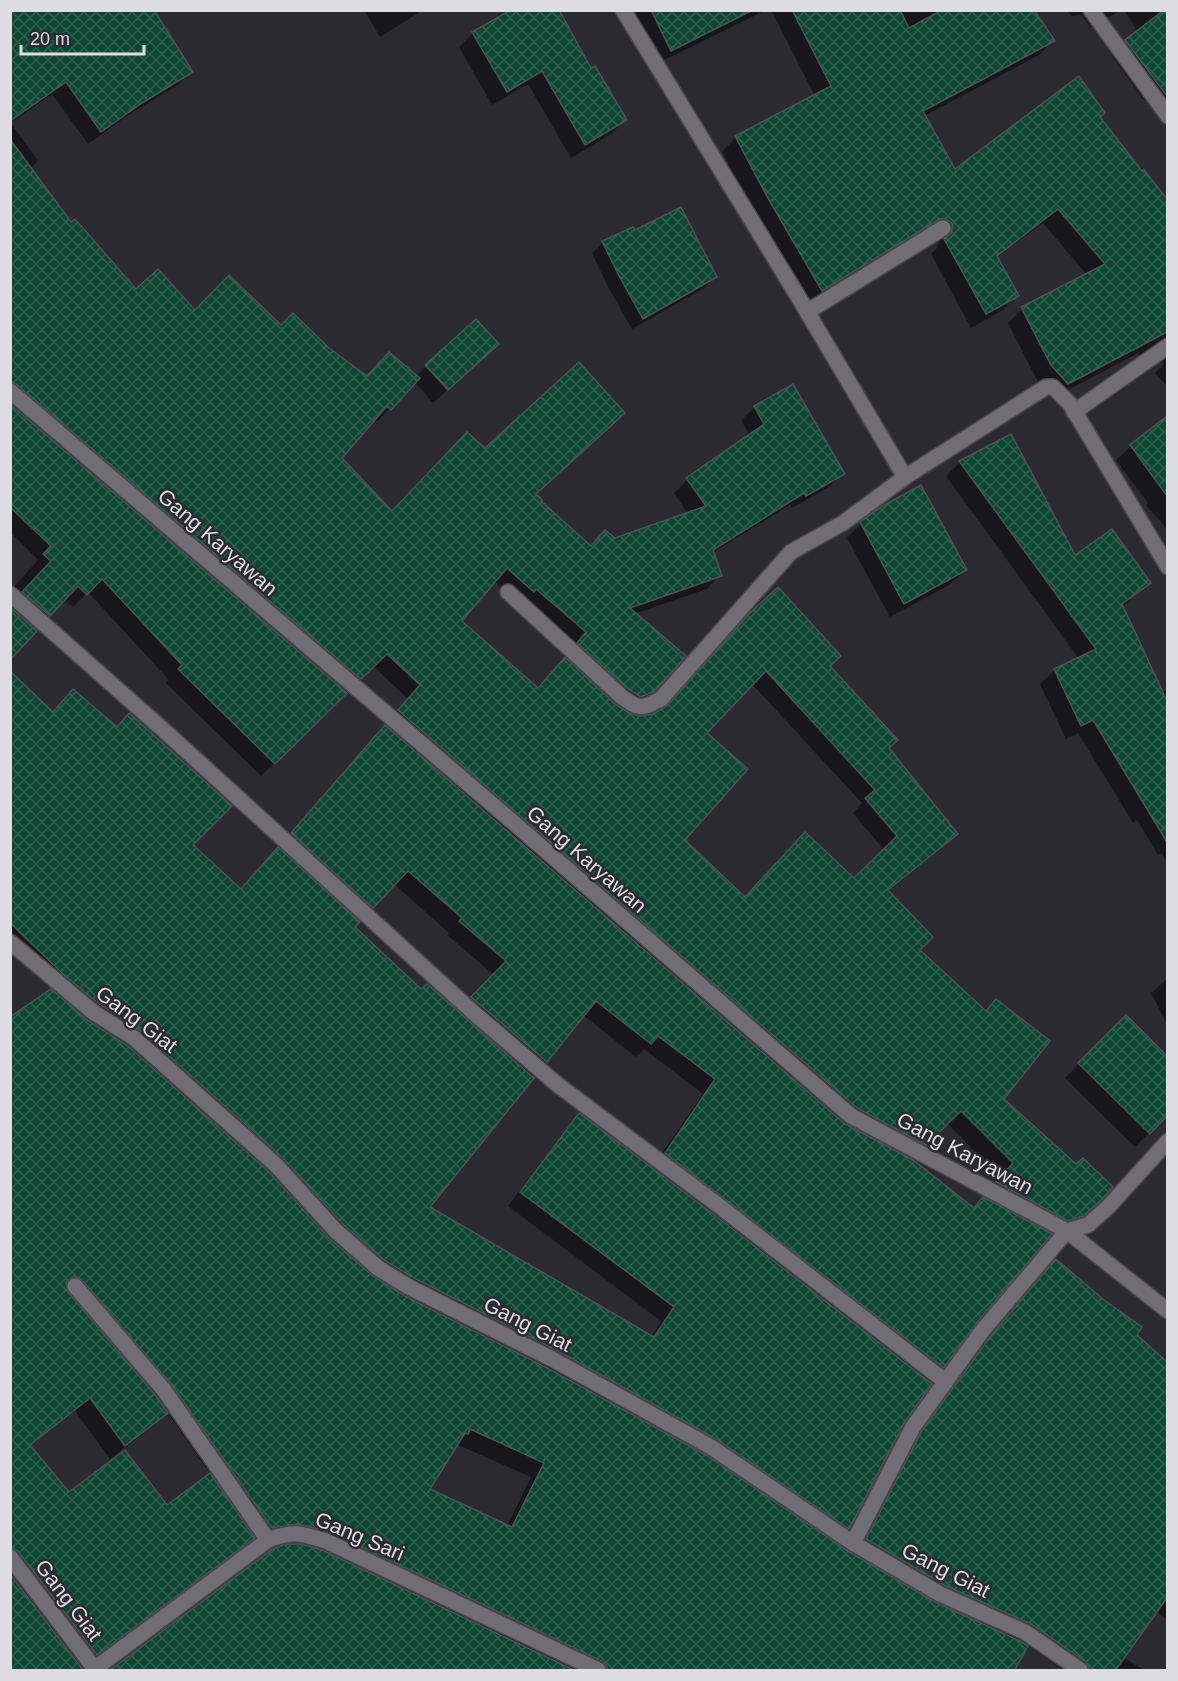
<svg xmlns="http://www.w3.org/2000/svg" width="1178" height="1681" viewBox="0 0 1178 1681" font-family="Helvetica,sans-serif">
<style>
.shadow{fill:#0007;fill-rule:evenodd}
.building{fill:url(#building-cross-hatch);stroke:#4c5450;stroke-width:1.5;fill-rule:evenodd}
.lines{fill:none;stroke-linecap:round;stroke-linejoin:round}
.minor-casing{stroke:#49474c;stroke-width:18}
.minor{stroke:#706d75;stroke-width:15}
.labels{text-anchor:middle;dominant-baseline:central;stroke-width:5;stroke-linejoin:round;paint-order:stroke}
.street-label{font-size:21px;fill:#dddce0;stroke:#2c2a31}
</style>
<defs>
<pattern id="building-cross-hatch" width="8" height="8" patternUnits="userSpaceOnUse" patternTransform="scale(1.5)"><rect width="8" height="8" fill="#0d4632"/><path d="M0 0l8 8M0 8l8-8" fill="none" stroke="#30604f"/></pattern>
</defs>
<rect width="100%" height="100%" fill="#2c2a31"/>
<g class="shadow">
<polygon points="10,10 191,72 178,85 127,116 88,144 52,94 11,123 38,161 25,174 10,184"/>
<polygon points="364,10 423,10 380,37"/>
<polygon points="630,10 766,10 656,64"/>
<polygon points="771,10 1032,10 1053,41 1039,55 924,116 955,171 1098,118 1142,173 1144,172 1168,200 1168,387 1155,373 1163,365 1162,354 1140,356 1138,353 1053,398 1037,380 1008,323 1022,309 1087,275 1043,223 996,258 1017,296 1003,310 971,328 931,254 938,247 939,242 937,237 807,304 755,215 722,152 736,137 815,96"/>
<polygon points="1067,10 1122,10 1091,27 1081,15 1071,16"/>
<polygon points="1124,10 1168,10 1168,126 1140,95 1112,56 1138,32"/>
<polygon points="473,33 590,70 625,120 611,134 571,158 528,84 492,105 459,47"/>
<path d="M10 205 70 225 136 291 195 312 281 327 328 350 366 378 416 377 426 366 483 358 433 403 415 382 377 422 374 419 340 458 392 512 534 495 539 501 590 547 688 514 674 493 687 480 750 436 741 420 755 407 843 474 829 487 792 508 790 505 712 553 720 575 707 589 634 614 654 690 640 704 627 709 612 701 610 703 628 714 642 718 653 715 666 708 737 628 828 667 888 748 956 833 943 847 887 892 918 950 1002 1099 1076 1166 1111 1187 1068 1229 1054 1233 984 1196 1001 1178 947 1123 912 1157 839 1119 973 1324 942 1367 927 1382 903 1422 848 1528 833 1543 852 1555 907 1448 976 1353 1056 1261 1168 1364V1369L1163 1374 1168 1378V1620L1156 1612 1123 1657 1144 1670H1063L1027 1645 1012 1670H112L326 1551 315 1546 283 1538 257 1542 254 1537 238 1552 80 1670H10V1019L53 990 10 949V673L52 713 73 691 116 728 129 715 191 845 240 891 408 699 373 666 261 776 166 683 169 680 88 592 73 607 64 599 10 657V591L38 560 10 532ZM494 581 519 604 574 646 537 689 460 622ZM752 684 862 803 853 813 884 850 854 880 744 899 683 840 705 733ZM394 884 449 933 447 935 494 975 458 1013 421 991 353 927ZM583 1015 636 1057 644 1049 703 1094 651 1169 579 1115 566 1129 508 1206 661 1321 651 1337 428 1208 531 1076 546 1061ZM75 1411 110 1459 152 1427 167 1412 211 1475 167 1507 69 1494 29 1446ZM456 1444 531 1477 507 1526 428 1489Z"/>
<polygon points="603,242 715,277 704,288 632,329 607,285 592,253"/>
<polygon points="1168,418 1168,530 1146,505 1148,503 1116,460 1131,446"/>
<polygon points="960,462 1074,557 1149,583 1122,607 1162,692 1168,689 1168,864 1162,853 1158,855 1137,820 1133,823 1078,733 1066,739 1040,684 1055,670 1079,659 946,476"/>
<polygon points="861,524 965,570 951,584 890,617 847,538"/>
<polygon points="1168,978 1168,1026 1151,993"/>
<polygon points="1126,1017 1168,1058 1168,1114 1135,1147 1065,1078"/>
</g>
<g class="building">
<polygon points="10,10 154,10 193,72 142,103 101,132 66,82 10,121"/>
<polygon points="511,10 559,10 591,68 595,66 627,120 585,145 542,71 507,92 472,32"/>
<polygon points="651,10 753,10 671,51"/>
<polygon points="792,10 900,10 909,28 942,10 1034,10 1055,41 923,111 955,169 1079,76 1105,113 1100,117 1142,171 1144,170 1167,199 1167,332 1068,384 1051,365 1021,307 1105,264 1058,209 997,256 1019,296 986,314 944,239 951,233 953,227 951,222 943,218 938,220 822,291 769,200 735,136 831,86"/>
<polygon points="1164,10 1167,10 1167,96 1125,40"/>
<path d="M10 139 71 222 75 219 136 289 158 269 195 310 229 275 281 325 293 313 329 348 367 376 389 352 420 378 391 410 387 406 342 458 392 511 467 432 485 448 579 362 625 413 536 494 542 500 541 501 591 546 605 530 615 538 706 506 686 478 764 424 754 406 793 384 845 474 806 496 804 493 713 550 722 576 630 608 686 656 655 691 641 697 628 689 577 643 586 632 536 589 534 592 507 568 462 621 538 688 565 657 616 705 629 713 642 716 653 714 668 705 750 613 778 587 841 656 830 666 898 740 889 748 958 834 888 890 933 937 920 950 986 1011 996 999 1050 1041 1004 1099 1076 1164 1083 1158 1113 1187 1102 1199 1083 1216 1068 1221 996 1182 1013 1163 961 1111 926 1145 857 1108 398 710 420 685 387 654 361 679 16 384 10 381ZM766 671 875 790 865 798 897 836 854 878 805 832 745 897 685 840 748 769 707 733Z"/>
<polygon points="681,207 717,277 643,319 618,274 602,241 633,227 635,230"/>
<polygon points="476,319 499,344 448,390 425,365"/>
<polygon points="10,404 347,693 275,764 178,669 182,665 102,579 87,595 78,586 50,616 22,592 51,561 43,554 51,546 10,507"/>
<polygon points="1167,416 1167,496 1130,445"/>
<polygon points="1011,434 1075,555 1112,529 1151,583 1122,604 1167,701 1167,842 1093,720 1081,726 1054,669 1096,649 959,461"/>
<polygon points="921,485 967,570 904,604 860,522 881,507"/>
<polygon points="10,607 37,631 10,660"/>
<polygon points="10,671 53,712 73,689 117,727 129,713 232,806 193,845 241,889 278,847 360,922 355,927 421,989 427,984 534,1078 430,1207 654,1337 674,1307 520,1192 579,1113 712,1213 932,1384 904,1423 849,1529 716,1439 558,1351 414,1278 384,1260 343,1224 283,1158 141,1031 99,1004 62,973 10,923"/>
<polygon points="385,725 845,1124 913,1160 974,1208 983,1197 1052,1234 975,1325 944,1368 665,1153 715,1079 658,1036 651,1044 596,1001 547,1062 471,997 506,961 459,921 462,918 408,871 373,908 291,833"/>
<path d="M51 989 87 1020 128 1046 269 1172 329 1238 373 1276 405 1296 549 1369 706 1455 848 1551 935 1602 1020 1641 1028 1646 1014 1671H608L606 1665 602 1661 330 1532 298 1524 272 1528 171 1384 82 1280 74 1276 66 1282 68 1292 156 1396 168 1413 125 1446 90 1398 30 1445 69 1492 125 1450 167 1505 210 1473 255 1538 97 1655 18 1551 10 1547V1017ZM470 1429 544 1463 512 1527 430 1489 465 1433 468 1434Z"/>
<polygon points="1126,1015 1167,1056 1167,1116 1150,1134 1078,1063"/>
<polygon points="1056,1259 1104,1300 1142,1327 1137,1335 1167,1362 1167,1598 1115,1671 1090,1671 1086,1662 1031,1624 944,1585 866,1539 921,1432 990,1337"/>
<polygon points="286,1544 301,1544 322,1550 576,1671 109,1671 273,1549"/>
<polygon points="10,1574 83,1670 83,1671 10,1671"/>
</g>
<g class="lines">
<g class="minor-casing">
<g id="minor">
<polyline points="623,10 799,298 905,477"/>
<polyline points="1091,10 1168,116"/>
<polyline points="807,312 943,228"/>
<polyline points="10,391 514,823 851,1116 1067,1231 1168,1311"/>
<polyline points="1074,412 1168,346"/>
<path d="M508 592 622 697C640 710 641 709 661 699L791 552 843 523 905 477 1046 387H1053L1070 404 1168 567"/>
<polyline points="10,594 168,734 475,1014 558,1085 718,1205 946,1382"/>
<polyline points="10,942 93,1012 134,1038 276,1165 336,1231 378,1268 409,1287 554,1360 711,1447 853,1543 940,1594 1025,1632 1080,1670"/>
<polyline points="75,1286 164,1390 268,1540"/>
<polyline points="853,1543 913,1427 982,1331 1067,1231 1088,1225 1109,1206 1168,1141"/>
<polyline points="10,1557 95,1669"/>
<path d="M93 1670 268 1540C294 1530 300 1533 326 1541L598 1670"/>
</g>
</g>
<use href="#minor" class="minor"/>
</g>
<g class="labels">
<g class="street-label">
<text transform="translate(218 542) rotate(41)">Gang Karyawan</text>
<text transform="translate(587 859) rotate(41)">Gang Karyawan</text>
<text transform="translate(137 1019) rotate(37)">Gang Giat</text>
<text transform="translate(965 1153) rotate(28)">Gang Karyawan</text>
<text transform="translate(528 1324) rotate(27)">Gang Giat</text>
<text transform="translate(360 1536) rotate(23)">Gang Sari</text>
<text transform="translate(946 1570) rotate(27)">Gang Giat</text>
<text transform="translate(69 1600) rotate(53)">Gang Giat</text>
</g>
</g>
<rect width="1178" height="1681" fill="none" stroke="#dddce0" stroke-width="24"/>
<path d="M21 45v9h123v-9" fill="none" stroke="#dddce0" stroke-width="3"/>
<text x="30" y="45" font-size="18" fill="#dddce0" stroke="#2c2a31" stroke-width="4.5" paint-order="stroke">20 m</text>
</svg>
